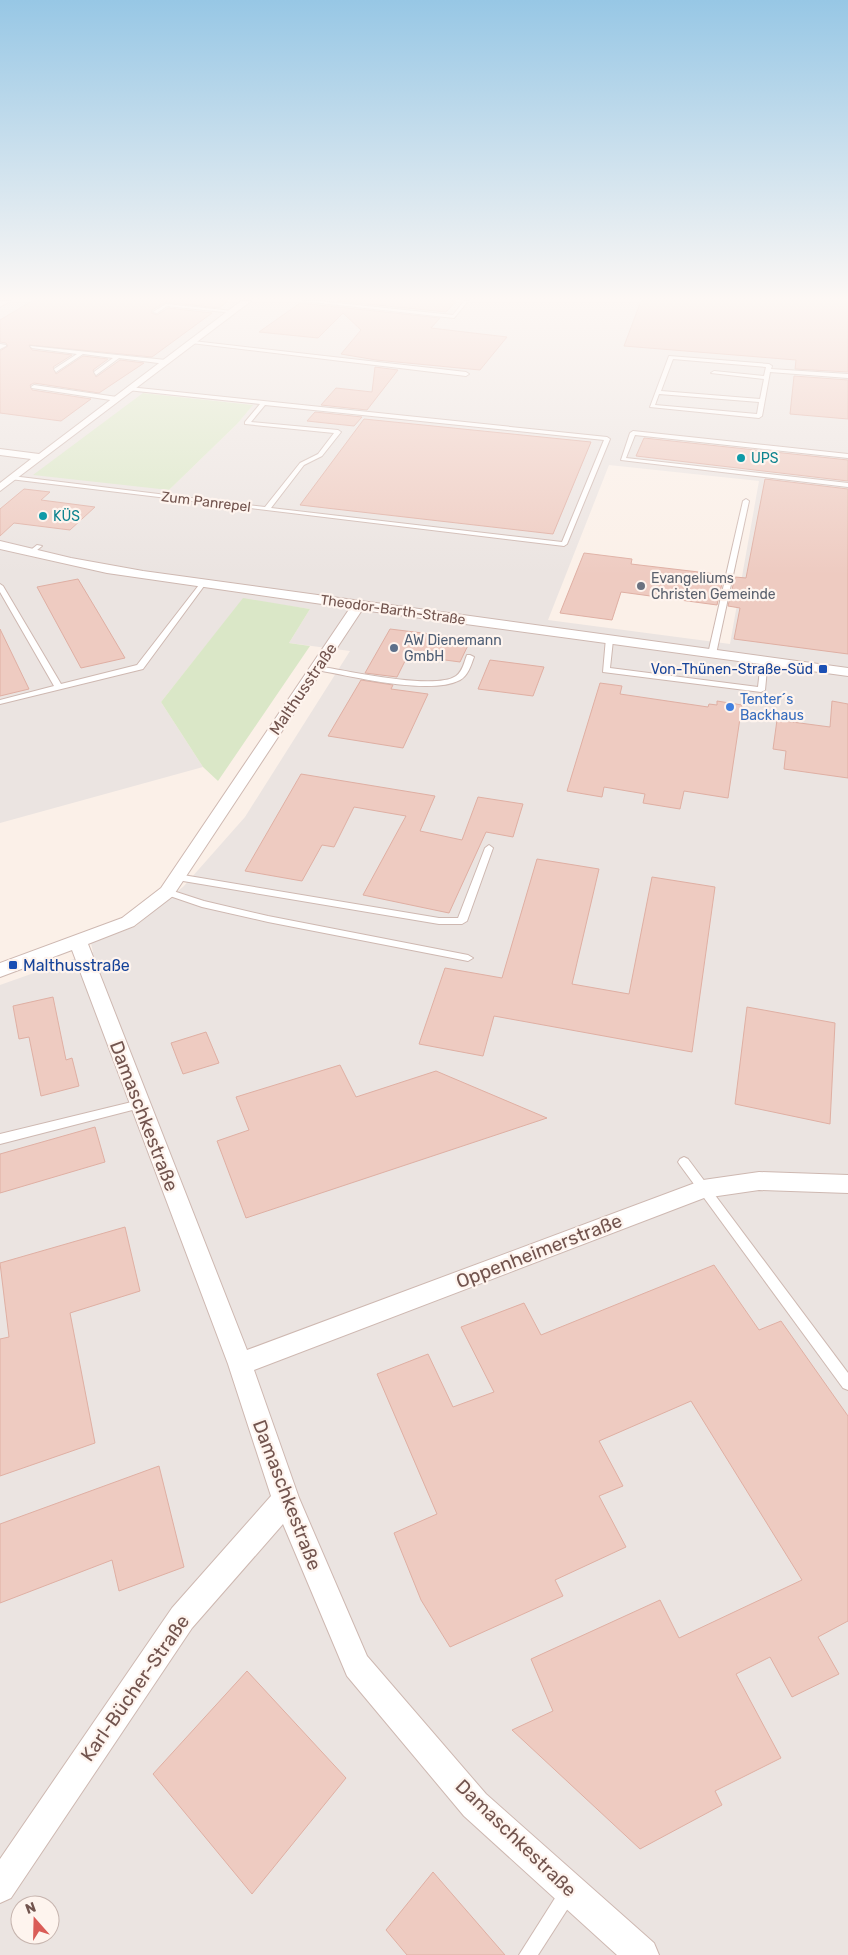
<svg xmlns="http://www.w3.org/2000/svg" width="848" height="1955" viewBox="0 0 848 1955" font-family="Rubik,sans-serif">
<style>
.industrial{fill:#ebe4e1;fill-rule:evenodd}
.green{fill:#dae7c7}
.building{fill:#eecbc1;stroke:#dfafa3}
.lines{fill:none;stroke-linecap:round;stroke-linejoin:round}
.service-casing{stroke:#ceb8b1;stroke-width:2}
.minor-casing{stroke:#ceb8b1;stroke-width:2}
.service{fill:#fff;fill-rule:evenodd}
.minor{fill:#fff;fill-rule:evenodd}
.culture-dot{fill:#0f9aa8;stroke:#fef4ee;stroke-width:2}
.worship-dot{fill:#6b7280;stroke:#fef4ee;stroke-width:2}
.service-dot{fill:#5c6f8a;stroke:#fef4ee;stroke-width:2}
.transit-dot{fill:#1a4fb4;stroke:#fef4ee;stroke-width:2}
.shop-dot{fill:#3f7fe0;stroke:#fef4ee;stroke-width:2}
.labels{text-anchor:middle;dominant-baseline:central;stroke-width:4.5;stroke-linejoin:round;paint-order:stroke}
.far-culture-label{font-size:14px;fill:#0d838f;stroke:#fef4ee;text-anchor:start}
.far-street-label{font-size:14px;fill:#72544e;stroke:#fef4ee}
.far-worship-label{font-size:14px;fill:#5b616d;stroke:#fef4ee;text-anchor:start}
.far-service-label{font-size:14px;fill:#4e5e75;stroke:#fef4ee;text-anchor:start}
.far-transit-label{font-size:14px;fill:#164399;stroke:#fef4ee;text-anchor:end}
.far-shop-label{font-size:14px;fill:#366cbe;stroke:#fef4ee;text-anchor:start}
.street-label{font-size:16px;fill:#72544e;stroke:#fef4ee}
.transit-label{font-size:16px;fill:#164399;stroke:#fef4ee;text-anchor:start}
.near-street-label{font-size:19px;fill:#72544e;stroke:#fef4ee}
</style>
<rect width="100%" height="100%" fill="#fbf0e8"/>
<path class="industrial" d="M0 301H848V1955H0V985L93 952 91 943 136 926 184 886 245 817 350 651 289 643 310 609 243 599 161 702 203 767 0 823ZM143 393 252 405V406L238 423 169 490ZM609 465 759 481 730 644 548 620ZM20 1905H50V1935H20Z"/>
<g class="green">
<polygon points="143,393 253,405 238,423 169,490 33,475"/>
<polygon points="243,598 310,609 289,643 310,646 218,781 203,767 161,702"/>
</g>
<g class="building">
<polygon points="32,301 228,301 219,308 166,302 152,310 151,313 157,315 168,308 212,313 152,357 29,345 32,350 72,355 53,367 56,374 83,356 108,359 93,370 96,377 120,360 144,363 99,393 34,383 30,385 32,390 91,399 61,421 0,413 0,351 8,346 6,343 0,342 0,320"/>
<polygon points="337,301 456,301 446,312"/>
<polygon points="641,301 848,301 848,372 795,369 796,360 624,346"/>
<polygon points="300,303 440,318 431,328 507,337 480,370 376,360 341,354 361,330 343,313 318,338 259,332"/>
<polygon points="375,367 398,370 367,410 321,405 336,388 372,392"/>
<polygon points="794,376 848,380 848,419 790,414"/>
<polygon points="315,412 362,417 354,426 307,421"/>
<polygon points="364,419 591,442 553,534 300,505"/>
<polygon points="644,438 848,460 848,481 636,456"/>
<polygon points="765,479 848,489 848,654 734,639 740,608 728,606 735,577 746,578"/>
<polygon points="24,489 50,492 41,500 95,507 70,530 14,523 0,536 0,509"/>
<polygon points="584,553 632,559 631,564 724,575 717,605 621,592 612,620 560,613"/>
<polygon points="78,579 99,614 125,658 81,668 37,587"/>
<polygon points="0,629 29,689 0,696"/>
<polygon points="390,629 471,639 460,662 408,655 397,677 365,673"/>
<polygon points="490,660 544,667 533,696 478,689"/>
<polygon points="361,680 393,685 391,689 428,694 403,748 328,736"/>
<polygon points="600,683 622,686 620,694 708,707 709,704 717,705 717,701 742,705 728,798 684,791 680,809 643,803 645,794 604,787 602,797 567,791"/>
<polygon points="832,701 848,704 848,778 784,769 786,751 773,749 777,720 830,727"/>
<polygon points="301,774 435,796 420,831 462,840 478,797 523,804 513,837 486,832 449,913 363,895 406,816 354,807 334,847 322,845 302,881 245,871"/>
<polygon points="537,859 599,869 572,984 629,994 652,877 715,887 692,1052 494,1016 483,1056 419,1044 445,968 502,978"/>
<polygon points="53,997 66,1060 72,1058 79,1086 41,1096 29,1037 19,1039 13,1006"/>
<polygon points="747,1007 835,1023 830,1124 735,1104"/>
<polygon points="206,1032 219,1063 183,1074 171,1043"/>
<polygon points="340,1065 356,1097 436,1071 547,1118 246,1218 217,1141 249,1130 236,1097"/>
<polygon points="95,1127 105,1162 0,1193 0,1154"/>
<polygon points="125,1227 140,1291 70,1313 95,1443 0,1476 0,1339 9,1337 0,1263"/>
<polygon points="714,1265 759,1330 781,1321 848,1416 848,1621 818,1637 839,1674 792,1697 770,1657 736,1674 781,1758 715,1791 722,1805 640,1849 512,1730 553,1711 531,1659 660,1600 679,1638 802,1580 691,1401 599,1441 623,1486 599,1496 626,1547 555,1580 563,1596 450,1647 421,1600 394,1533 437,1514 377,1374 428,1354 453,1407 494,1392 461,1327 524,1303 541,1335"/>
<polygon points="159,1466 184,1567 119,1591 112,1560 0,1603 0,1524"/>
<polygon points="247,1671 346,1778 252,1894 153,1774"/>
<polygon points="433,1872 505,1955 407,1955 386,1930"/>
</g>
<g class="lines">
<g class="service-casing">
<g id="service">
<polygon points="303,301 318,301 453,315 464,301 468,301 454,318"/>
<polygon points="166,304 233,311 235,312 233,313 167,306 157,313 153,312"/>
<polygon points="193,341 466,372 469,374 466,376 191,343"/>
<polygon points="0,344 6,345 6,346 0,349"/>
<polygon points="30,346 166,360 169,362 166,364 119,358 96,375 94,372 113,358 83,354 56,372 54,369 77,354 32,348"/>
<path d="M669 356 769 364 772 366 771 369 848 374V378L770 372 762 416 759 418 650 407ZM673 359 766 367 764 376 714 371 711 373 764 379 760 399 661 391ZM659 394 759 402 757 414 655 405Z"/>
<polygon points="34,385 117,397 120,399 117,401 32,388 31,387"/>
<path d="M129 387 607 437 610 439 567 544 564 546 10 479 9 478 12 476 265 507 300 463 318 454 334 433 245 424V422L260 404 127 390V388ZM265 405 604 440 562 542 271 508 304 465 322 456 341 432 338 430 251 422Z"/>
<polygon points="633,431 848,454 848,458 635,435 626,458 848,483 848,487 621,460 630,433"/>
<polygon points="746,499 749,501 716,654 712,656 708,654 743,501"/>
<polygon points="37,545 42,546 31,555 27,555 27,553"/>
<polygon points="202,581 207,582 143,669 0,704 0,700 54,686 0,592 0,584 3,586 61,684 137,665"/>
<polygon points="606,638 613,640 610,668 758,687 761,661 762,659 768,659 765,690 761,692 603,672"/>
<path d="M467 655H470L474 657C471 665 468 676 460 680 430 696 351 676 317 670L313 668 317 666C345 670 434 691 456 676 463 671 464 662 467 655Z"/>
<polygon points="489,845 493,848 467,921 462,924 439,924 177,880 172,877 177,874 439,918 458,918 485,848"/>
<polygon points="167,889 204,901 268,916 468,955 473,958 468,961 268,922 202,907 164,894 162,892 164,890"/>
<polygon points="140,1100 144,1101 146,1104 144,1107 0,1144 0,1134"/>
<polygon points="684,1157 688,1159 848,1373 848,1390 843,1388 680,1165 678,1162 680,1159"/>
<polygon points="568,1884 574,1887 577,1893 574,1899 538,1955 519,1955 562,1887"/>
</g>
</g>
<g class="minor-casing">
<g id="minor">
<polygon points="0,301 10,301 0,307"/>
<polygon points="241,301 251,301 0,491 0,483 31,459 0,455 0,449 39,454"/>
<polygon points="0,541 71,558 143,571 848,668 848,676 362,610 173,896 134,926 88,944 247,1350 703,1180 759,1172 848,1175 848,1193 759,1190 704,1198 254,1370 299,1498 367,1656 486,1794 654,1943 659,1955 617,1955 464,1816 347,1676 283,1524 192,1628 11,1898 0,1903 0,1859 172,1608 271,1496 228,1364 72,950 0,977 0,963 122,918 161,888 350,608 107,573 0,549"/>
</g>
</g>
<use href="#service" class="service"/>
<use href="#minor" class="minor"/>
</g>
<linearGradient id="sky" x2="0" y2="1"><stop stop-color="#97c7e5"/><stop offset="0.52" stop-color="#fdf8f5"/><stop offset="1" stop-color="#fdf8f5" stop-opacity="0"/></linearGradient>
<rect width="848" height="575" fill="url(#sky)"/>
<g class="culture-dot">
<circle cx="741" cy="458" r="5"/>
<circle cx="43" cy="516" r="5"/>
</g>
<circle class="worship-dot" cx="641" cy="586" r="5"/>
<circle class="service-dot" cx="394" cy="648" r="5"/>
<g class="transit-dot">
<rect x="818" y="664" width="10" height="10" rx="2.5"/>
<rect x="8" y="960" width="10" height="10" rx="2.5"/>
</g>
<circle class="shop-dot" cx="730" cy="707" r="5"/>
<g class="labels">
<g class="far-culture-label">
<text x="751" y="458">UPS</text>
<text x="53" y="516">KÜS</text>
</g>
<g class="far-street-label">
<text transform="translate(206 502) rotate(7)">Zum Panrepel</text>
<text transform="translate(393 610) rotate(8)">Theodor-Barth-Straße</text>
</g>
<g class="far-worship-label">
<text x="651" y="578">Evangeliums<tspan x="651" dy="16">Christen Gemeinde</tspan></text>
</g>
<g class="far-service-label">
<text x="404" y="640">AW Dienemann<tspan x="404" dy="16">GmbH</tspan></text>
</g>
<g class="far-transit-label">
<text x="813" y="669">Von-Thünen-Straße-Süd</text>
</g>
<g class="far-shop-label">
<text x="740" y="699">Tenter´s<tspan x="740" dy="16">Backhaus</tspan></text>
</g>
<g class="street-label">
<text transform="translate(303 689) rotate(-56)">Malthusstraße</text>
</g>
<g class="transit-label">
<text x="23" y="965">Malthusstraße</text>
</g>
<g class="near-street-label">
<text transform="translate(144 1116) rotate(69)">Damaschkestraße</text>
<text transform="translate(539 1251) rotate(-21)">Oppenheimerstraße</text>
<text transform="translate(287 1495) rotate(69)">Damaschkestraße</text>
<text transform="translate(135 1688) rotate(-55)">Karl-Bücher-Straße</text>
<text transform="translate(516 1838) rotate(44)">Damaschkestraße</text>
</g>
</g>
<g transform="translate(35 1920) rotate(340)"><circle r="24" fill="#fef4ee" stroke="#c6b4ae"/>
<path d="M0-4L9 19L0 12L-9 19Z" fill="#da5c57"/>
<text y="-8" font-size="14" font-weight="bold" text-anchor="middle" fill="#72544e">N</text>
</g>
</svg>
